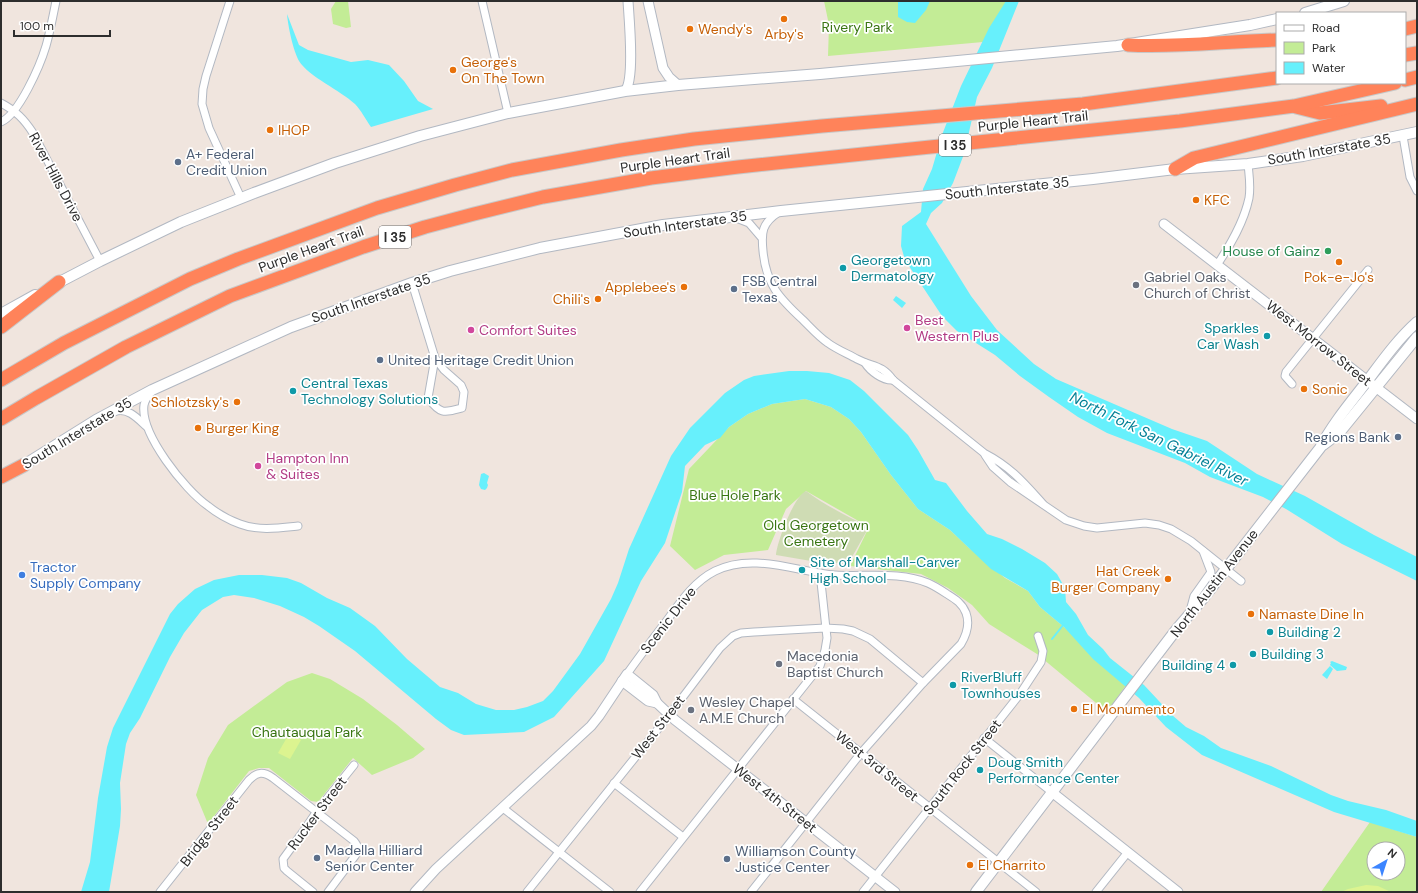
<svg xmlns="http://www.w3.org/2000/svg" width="1418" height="893" viewBox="0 0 1418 893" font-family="'DM Sans',sans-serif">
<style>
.green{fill:#c3ec96;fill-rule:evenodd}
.cemetery{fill:#cfdcb4}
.pitch{fill:#dcf490}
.water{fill:#67f0fc}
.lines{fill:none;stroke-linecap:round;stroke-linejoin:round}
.stream{stroke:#67f0fc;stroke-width:2}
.minor-casing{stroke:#b2b8c2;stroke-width:9}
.tertiary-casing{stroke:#b2b8c2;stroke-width:11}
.secondary-casing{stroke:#b2b8c2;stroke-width:12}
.motorway-casing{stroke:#c8c8c8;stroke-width:15}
.minor{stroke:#fff;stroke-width:7}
.tertiary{stroke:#fff;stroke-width:9}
.secondary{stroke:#fff;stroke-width:10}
.motorway{stroke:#ff835a;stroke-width:13}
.food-dot{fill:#e8710a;stroke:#fff;stroke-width:1.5}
.service-dot{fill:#5c6f8a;stroke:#fff;stroke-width:1.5}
.leisure-dot{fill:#2e9e5b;stroke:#fff;stroke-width:1.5}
.culture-dot{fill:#0f9aa8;stroke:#fff;stroke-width:1.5}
.worship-dot{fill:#6b7280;stroke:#fff;stroke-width:1.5}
.hotel-dot{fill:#d1479c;stroke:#fff;stroke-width:1.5}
.shop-dot{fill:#3f7fe0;stroke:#fff;stroke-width:1.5}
.labels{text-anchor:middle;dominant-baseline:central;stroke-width:3.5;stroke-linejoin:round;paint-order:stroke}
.shield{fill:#fff;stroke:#6c6c6c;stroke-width:1}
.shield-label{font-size:13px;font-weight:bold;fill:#2d2d2d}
.park-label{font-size:14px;fill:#397513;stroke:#fff}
.food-label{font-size:14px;fill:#c56008;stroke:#fff;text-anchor:start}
.street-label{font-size:14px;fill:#2d2d2d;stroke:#fff}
.service-label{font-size:14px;fill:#4e5e75;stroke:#fff;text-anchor:start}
.leisure-label{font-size:14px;fill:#27864d;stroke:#fff;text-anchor:end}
.culture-label{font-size:14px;fill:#0d838f;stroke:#fff;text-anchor:start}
.worship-label{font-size:14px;fill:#5b616d;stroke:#fff;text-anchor:start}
.hotel-label{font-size:14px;fill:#b23c85;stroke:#fff;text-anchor:start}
.shop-label{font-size:14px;fill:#366cbe;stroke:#fff;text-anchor:start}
.water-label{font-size:15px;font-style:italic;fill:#038096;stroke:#fff}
</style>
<rect width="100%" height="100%" fill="#f0e5de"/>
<g class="green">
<polygon points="336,1 348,1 351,27 346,28 333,24 331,9"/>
<polygon points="824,1 1008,1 983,42 828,56 829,25"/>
<polygon points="805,399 831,407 849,419 861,432 891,475 918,509 950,530 968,547 1005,578 1028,591 1040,607 1129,681 1107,712 1037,654 989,624 972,605 948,588 921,574 850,566 869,527 806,491 786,509 768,550 724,555 695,570 670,546 689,469 729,427 748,414 772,404"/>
<polygon points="312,673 330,679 363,699 397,725 425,749 413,758 372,775 353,758 318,802 311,801 269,768 259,768 249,771 208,824 196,795 208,758 228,725 287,682"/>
<path d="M1370 822 1417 837V892H1321ZM1374 849H1398V873H1374Z"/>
</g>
<path class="cemetery" d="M806 491C826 506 847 516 869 527L848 564 811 561 776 555C777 542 794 496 806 491Z"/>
<g class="pitch">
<polygon points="289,734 301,740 290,759 278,753"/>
<polygon points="1366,885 1378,886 1391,892 1341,892 1348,889"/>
</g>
<g class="water">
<polygon points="898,1 930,1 926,10 915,23 907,22 898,17"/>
<polygon points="1006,1 1019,1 992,68 977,97 964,154 953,183 942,203 931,213 926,224 971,296 997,330 1034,364 1056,379 1172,429 1207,441 1257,474 1305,496 1374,535 1417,557 1417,581 1342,544 1286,509 1263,497 1210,477 1185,463 1107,433 1078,417 1049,397 1020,376 995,355 957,331 942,316 905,260 901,246 902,226 921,212 923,189 932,169 942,135 961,86 989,28"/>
<path d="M287 14 299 45 308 50 351 62 368 60 389 65 404 81 418 101 433 109 371 127C366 120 361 110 355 104 340 90 309 77 299 61 293 50 288 26 287 14Z"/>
<polygon points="896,296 906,303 902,308 893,300"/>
<polygon points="789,371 807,371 829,373 850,380 864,391 908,435 918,450 935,480 946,483 967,511 987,534 1002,539 1022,549 1045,563 1057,574 1065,588 1066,602 1076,614 1088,635 1103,649 1110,658 1144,685 1172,715 1186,727 1204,736 1221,748 1271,766 1331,795 1348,801 1386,810 1417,821 1417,837 1334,812 1202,755 1166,727 1139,698 1093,659 1064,627 1040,607 1028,591 991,569 950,530 918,509 891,475 861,432 849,419 831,407 805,399 772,404 748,414 729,427 720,438 705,445 685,466 682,492 665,543 641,581 604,661 554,717 524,732 464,735 451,730 436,719 355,651 319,626 304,617 280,606 254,598 234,595 223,597 202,610 184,633 170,657 140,718 130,733 126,744 120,783 121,809 120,826 109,892 81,892 90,862 98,798 107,747 113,728 170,614 178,604 195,589 214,580 239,575 262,575 287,578 301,583 327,598 350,608 375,626 407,659 440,687 458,693 476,704 496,710 514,710 527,707 543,701 553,691 580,654 611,599 618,583 629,549 671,456 690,428 725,393 744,380 754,376"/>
<polygon points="484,473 489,476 487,483 488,485 487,488 485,490 481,489 479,485 481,474"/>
<polygon points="1332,661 1347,667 1346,670 1337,671 1330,665 1331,663 1330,662"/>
<polygon points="1330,666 1333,669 1327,679 1322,675"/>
</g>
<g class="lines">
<polyline class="stream" points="1052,639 1064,624"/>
<g class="minor-casing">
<g id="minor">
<polyline points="230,1 206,76 203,89 202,104 209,128 241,198"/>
<polyline points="482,1 508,113"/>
<path d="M1 103C16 111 24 119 33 133L100 261"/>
<path d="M1 122C19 114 40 66 46 46 50 32 53 16 56 1"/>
<polyline points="1403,136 1410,177 1417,191"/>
<path d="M779 212C762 223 761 232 763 251 766 284 779 298 803 320 811 328 819 337 828 343 836 349 848 354 857 359 872 367 882 364 893 380L984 453C1011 467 1024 483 1043 504"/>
<polyline points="736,218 749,223 761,237"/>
<path d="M1217 265C1231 244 1244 222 1249 198 1251 186 1249 175 1248 164"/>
<path d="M412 283 435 358 444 370 461 385 464 392 462 408C443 413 440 414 428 398L435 358"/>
<path d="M865 363C870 371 883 381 893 380"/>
<polyline points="1292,384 1285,376 1286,372 1368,270"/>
<path d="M151 392C148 396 145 400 144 405 140 434 185 490 208 506 218 514 229 520 240 524 258 531 279 528 298 526"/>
<path d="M116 411C129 408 138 419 147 427"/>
<polyline points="985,455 993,467 1010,482 1066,520 1084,526 1097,528 1145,523 1159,525 1171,529 1191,541 1241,581"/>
<polyline points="1190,611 1194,596 1211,572 1203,551"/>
<path d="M627 674C639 657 652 640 665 623 679 604 693 582 715 571 753 552 797 572 835 575 865 577 900 571 928 583 935 586 941 590 947 594 955 599 962 603 966 613 970 624 967 634 961 644L923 683 861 753 751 892"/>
<polyline points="793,699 1036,892"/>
<polyline points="984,738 1053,793"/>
<polyline points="614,783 683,837"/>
<polyline points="503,808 610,892"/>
<path d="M160 892 249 780C257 772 263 771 273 778L354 841C359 847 359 850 355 856L328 892"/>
<polyline points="313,892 287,871 284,868 283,859 305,829 317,811 354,765"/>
<polyline points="527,892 670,714 720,648 733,636 741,633 754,632 825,628 843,629 853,631 870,639 923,683"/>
<polyline points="640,892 820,666 825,650 827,638 820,573"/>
<polyline points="863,892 1020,694 1041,662 1043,651 1038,636"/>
<polyline points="1096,892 1128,852"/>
</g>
</g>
<g class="tertiary-casing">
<g id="tertiary">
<polyline points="648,1 663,68 669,77 678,85"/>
<path d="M625 91C635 80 629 18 628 1"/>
<polyline points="1164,224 1417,419"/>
<polyline points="622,681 648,701 657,703"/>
<polyline points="1053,793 1178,892"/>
<polyline points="415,892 436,869 591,726 599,716 627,674 653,695 657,703 675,720 895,892"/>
</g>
</g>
<g class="secondary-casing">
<g id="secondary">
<polyline points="1305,13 1344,1"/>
<polyline points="52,286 100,261 181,222 254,193 335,163 420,136 508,113 625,91 678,85 820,74 1117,46 1250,25 1277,19"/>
<polyline points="1,314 35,295"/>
<polyline points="1323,445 1339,433 1417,337"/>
<polyline points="19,468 96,420 152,390 291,327 412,283 450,271 540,248 663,225 781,211 1093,179 1175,169 1248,164 1303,156 1417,132"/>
<path d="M976 892 1176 630 1205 596 1320 448C1333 423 1351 402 1368 380 1383 360 1398 339 1417 322"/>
</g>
</g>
<g class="motorway-casing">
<g id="motorway">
<polyline points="1405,29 1417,26"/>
<path d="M1128 45C1178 48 1227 41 1277 40"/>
<polyline points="1405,55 1417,53"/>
<polyline points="1405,80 1417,77"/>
<polyline points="1296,107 1320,113 1381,106"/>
<polyline points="1175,169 1194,158 1417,104"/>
<polyline points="1,327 59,282"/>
<polyline points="1,380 64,343 190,279 238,259 377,208 455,185 512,170 621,150 694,139 822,126 1083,104 1277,78"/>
<polyline points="1,419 36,398 126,347 230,296 363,247 425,227 474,214 543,197 651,178 738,167 1180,121 1294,106 1395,83"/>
<polyline points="1,477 24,465"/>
</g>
</g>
<use href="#minor" class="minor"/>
<use href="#tertiary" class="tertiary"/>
<use href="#secondary" class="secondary"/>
<use href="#motorway" class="motorway"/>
</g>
<g class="food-dot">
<circle cx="784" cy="19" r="4"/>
<circle cx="690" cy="29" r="4"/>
<circle cx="453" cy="70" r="4"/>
<circle cx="270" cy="130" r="4"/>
<circle cx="1196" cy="200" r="4"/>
<circle cx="1339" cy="262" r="4"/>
<circle cx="684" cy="287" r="4"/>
<circle cx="598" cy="299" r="4"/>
<circle cx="1304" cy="389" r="4"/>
<circle cx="237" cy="402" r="4"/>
<circle cx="198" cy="428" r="4"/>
<circle cx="1168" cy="579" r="4"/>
<circle cx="1251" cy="614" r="4"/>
<circle cx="1074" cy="709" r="4"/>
<circle cx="970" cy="865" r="4"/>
</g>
<g class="service-dot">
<circle cx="178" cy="162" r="4"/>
<circle cx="734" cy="289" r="4"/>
<circle cx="380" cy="360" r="4"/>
<circle cx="1398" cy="437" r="4"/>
<circle cx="317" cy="858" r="4"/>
<circle cx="727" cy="859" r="4"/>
</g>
<circle class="leisure-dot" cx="1328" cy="251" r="4"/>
<g class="culture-dot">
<circle cx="843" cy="268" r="4"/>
<circle cx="1267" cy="336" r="4"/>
<circle cx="293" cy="391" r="4"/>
<circle cx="802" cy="570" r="4"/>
<circle cx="1270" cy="632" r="4"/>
<circle cx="1253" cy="654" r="4"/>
<circle cx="1233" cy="665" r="4"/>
<circle cx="953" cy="685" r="4"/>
<circle cx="980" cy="770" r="4"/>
</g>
<g class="worship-dot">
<circle cx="1136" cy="285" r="4"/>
<circle cx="779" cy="664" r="4"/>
<circle cx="691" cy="710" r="4"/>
</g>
<g class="hotel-dot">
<circle cx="907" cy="328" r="4"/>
<circle cx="471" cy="330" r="4"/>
<circle cx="258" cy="466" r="4"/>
</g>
<circle class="shop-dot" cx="22" cy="575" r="4"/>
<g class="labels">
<g class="shield">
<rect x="939" y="134" width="32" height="22" rx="3"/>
<rect x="379" y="226" width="32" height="22" rx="3"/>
</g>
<g class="shield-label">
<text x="955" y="145">I 35</text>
<text x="395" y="237">I 35</text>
</g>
<g class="park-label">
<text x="857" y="27">Rivery Park</text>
<text x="735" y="495">Blue Hole Park</text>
<text x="816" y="525">Old Georgetown<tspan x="816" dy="16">Cemetery</tspan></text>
<text x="307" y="732">Chautauqua Park</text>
</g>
<g class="food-label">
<text x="698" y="29">Wendy's</text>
<text x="784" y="34" text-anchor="middle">Arby's</text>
<text x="461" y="62">George's<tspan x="461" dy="16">On The Town</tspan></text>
<text x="278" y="130">IHOP</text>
<text x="1204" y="200">KFC</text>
<text x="1339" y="277" text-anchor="middle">Pok-e-Jo's</text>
<text x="676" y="287" text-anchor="end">Applebee's</text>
<text x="590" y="299" text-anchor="end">Chili's</text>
<text x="1312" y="389">Sonic</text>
<text x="229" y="402" text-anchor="end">Schlotzsky's</text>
<text x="206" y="428">Burger King</text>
<text x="1160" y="571" text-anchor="end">Hat Creek<tspan x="1160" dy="16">Burger Company</tspan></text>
<text x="1259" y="614">Namaste Dine In</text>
<text x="1082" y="709">El Monumento</text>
<text x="978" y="865">El Charrito</text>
</g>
<g class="street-label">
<text transform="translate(1033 121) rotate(-6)">Purple Heart Trail</text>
<text transform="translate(1329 149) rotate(-10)">South Interstate 35</text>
<text transform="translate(675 160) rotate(-8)">Purple Heart Trail</text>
<text transform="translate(56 177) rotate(62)">River Hills Drive</text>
<text transform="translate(1007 188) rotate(-6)">South Interstate 35</text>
<text transform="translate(685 224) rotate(-8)">South Interstate 35</text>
<text transform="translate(311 249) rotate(-20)">Purple Heart Trail</text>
<text transform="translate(371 298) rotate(-19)">South Interstate 35</text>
<text transform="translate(1319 343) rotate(38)">West Morrow Street</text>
<text transform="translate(77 433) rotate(-31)">South Interstate 35</text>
<text transform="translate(1214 583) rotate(-52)">North Austin Avenue</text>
<text transform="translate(668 620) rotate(-52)">Scenic Drive</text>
<text transform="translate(658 727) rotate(-52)">West Street</text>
<text transform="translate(877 766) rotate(39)">West 3rd Street</text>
<text transform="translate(962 767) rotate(-52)">South Rock Street</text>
<text transform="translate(775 798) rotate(38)">West 4th Street</text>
<text transform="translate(317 813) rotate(-53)">Rucker Street</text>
<text transform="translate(209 831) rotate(-52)">Bridge Street</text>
</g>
<g class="service-label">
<text x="186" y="154">A+ Federal<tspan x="186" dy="16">Credit Union</tspan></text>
<text x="742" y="281">FSB Central<tspan x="742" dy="16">Texas</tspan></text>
<text x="388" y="360">United Heritage Credit Union</text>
<text x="1390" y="437" text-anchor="end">Regions Bank</text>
<text x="325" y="850">Madella Hilliard<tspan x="325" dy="16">Senior Center</tspan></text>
<text x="735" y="851">Williamson County<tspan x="735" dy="16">Justice Center</tspan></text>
</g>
<g class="leisure-label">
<text x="1320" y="251">House of Gainz</text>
</g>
<g class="culture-label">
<text x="851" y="260">Georgetown<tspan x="851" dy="16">Dermatology</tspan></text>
<text x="1259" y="328" text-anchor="end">Sparkles<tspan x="1259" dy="16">Car Wash</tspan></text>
<text x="301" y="383">Central Texas<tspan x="301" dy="16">Technology Solutions</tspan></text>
<text x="810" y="562">Site of Marshall-Carver<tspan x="810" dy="16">High School</tspan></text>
<text x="1278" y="632">Building 2</text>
<text x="1261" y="654">Building 3</text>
<text x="1225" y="665" text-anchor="end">Building 4</text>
<text x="961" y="677">RiverBluff<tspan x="961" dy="16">Townhouses</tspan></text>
<text x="988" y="762">Doug Smith<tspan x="988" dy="16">Performance Center</tspan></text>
</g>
<g class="worship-label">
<text x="1144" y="277">Gabriel Oaks<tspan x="1144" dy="16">Church of Christ</tspan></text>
<text x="787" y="656">Macedonia<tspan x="787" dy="16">Baptist Church</tspan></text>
<text x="699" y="702">Wesley Chapel<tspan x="699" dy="16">A.M.E Church</tspan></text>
</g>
<g class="hotel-label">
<text x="915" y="320">Best<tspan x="915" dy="16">Western Plus</tspan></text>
<text x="479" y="330">Comfort Suites</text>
<text x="266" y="458">Hampton Inn<tspan x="266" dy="16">&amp; Suites</tspan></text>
</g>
<g class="shop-label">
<text x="30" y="567">Tractor<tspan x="30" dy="16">Supply Company</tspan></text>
</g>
<g class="water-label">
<text transform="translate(1159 439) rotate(26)">North Fork San Gabriel River</text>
</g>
</g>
<rect width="1418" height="893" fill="none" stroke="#2d2d2d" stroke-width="4"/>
<rect x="1276" y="12" width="130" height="72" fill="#ffffff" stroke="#ababab"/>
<rect x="1284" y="25" width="20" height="6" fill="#ffffff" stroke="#ababab"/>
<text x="1312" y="32" font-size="12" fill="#2d2d2d">Road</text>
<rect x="1284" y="42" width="20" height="12" fill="#c3ec96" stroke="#ababab"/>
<text x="1312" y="52" font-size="12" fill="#2d2d2d">Park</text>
<rect x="1284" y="62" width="20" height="12" fill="#67f0fc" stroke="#ababab"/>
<text x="1312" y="72" font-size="12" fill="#2d2d2d">Water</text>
<g transform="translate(1386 861) rotate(39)"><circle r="19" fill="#ffffff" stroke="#ababab"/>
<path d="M0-3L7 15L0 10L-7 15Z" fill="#3c85ff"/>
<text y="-6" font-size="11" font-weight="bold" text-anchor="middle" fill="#2d2d2d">N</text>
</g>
<path d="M14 30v6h96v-6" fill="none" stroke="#2d2d2d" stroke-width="2"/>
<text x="20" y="30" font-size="12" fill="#2d2d2d" stroke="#ffffff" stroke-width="3" paint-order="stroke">100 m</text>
</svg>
